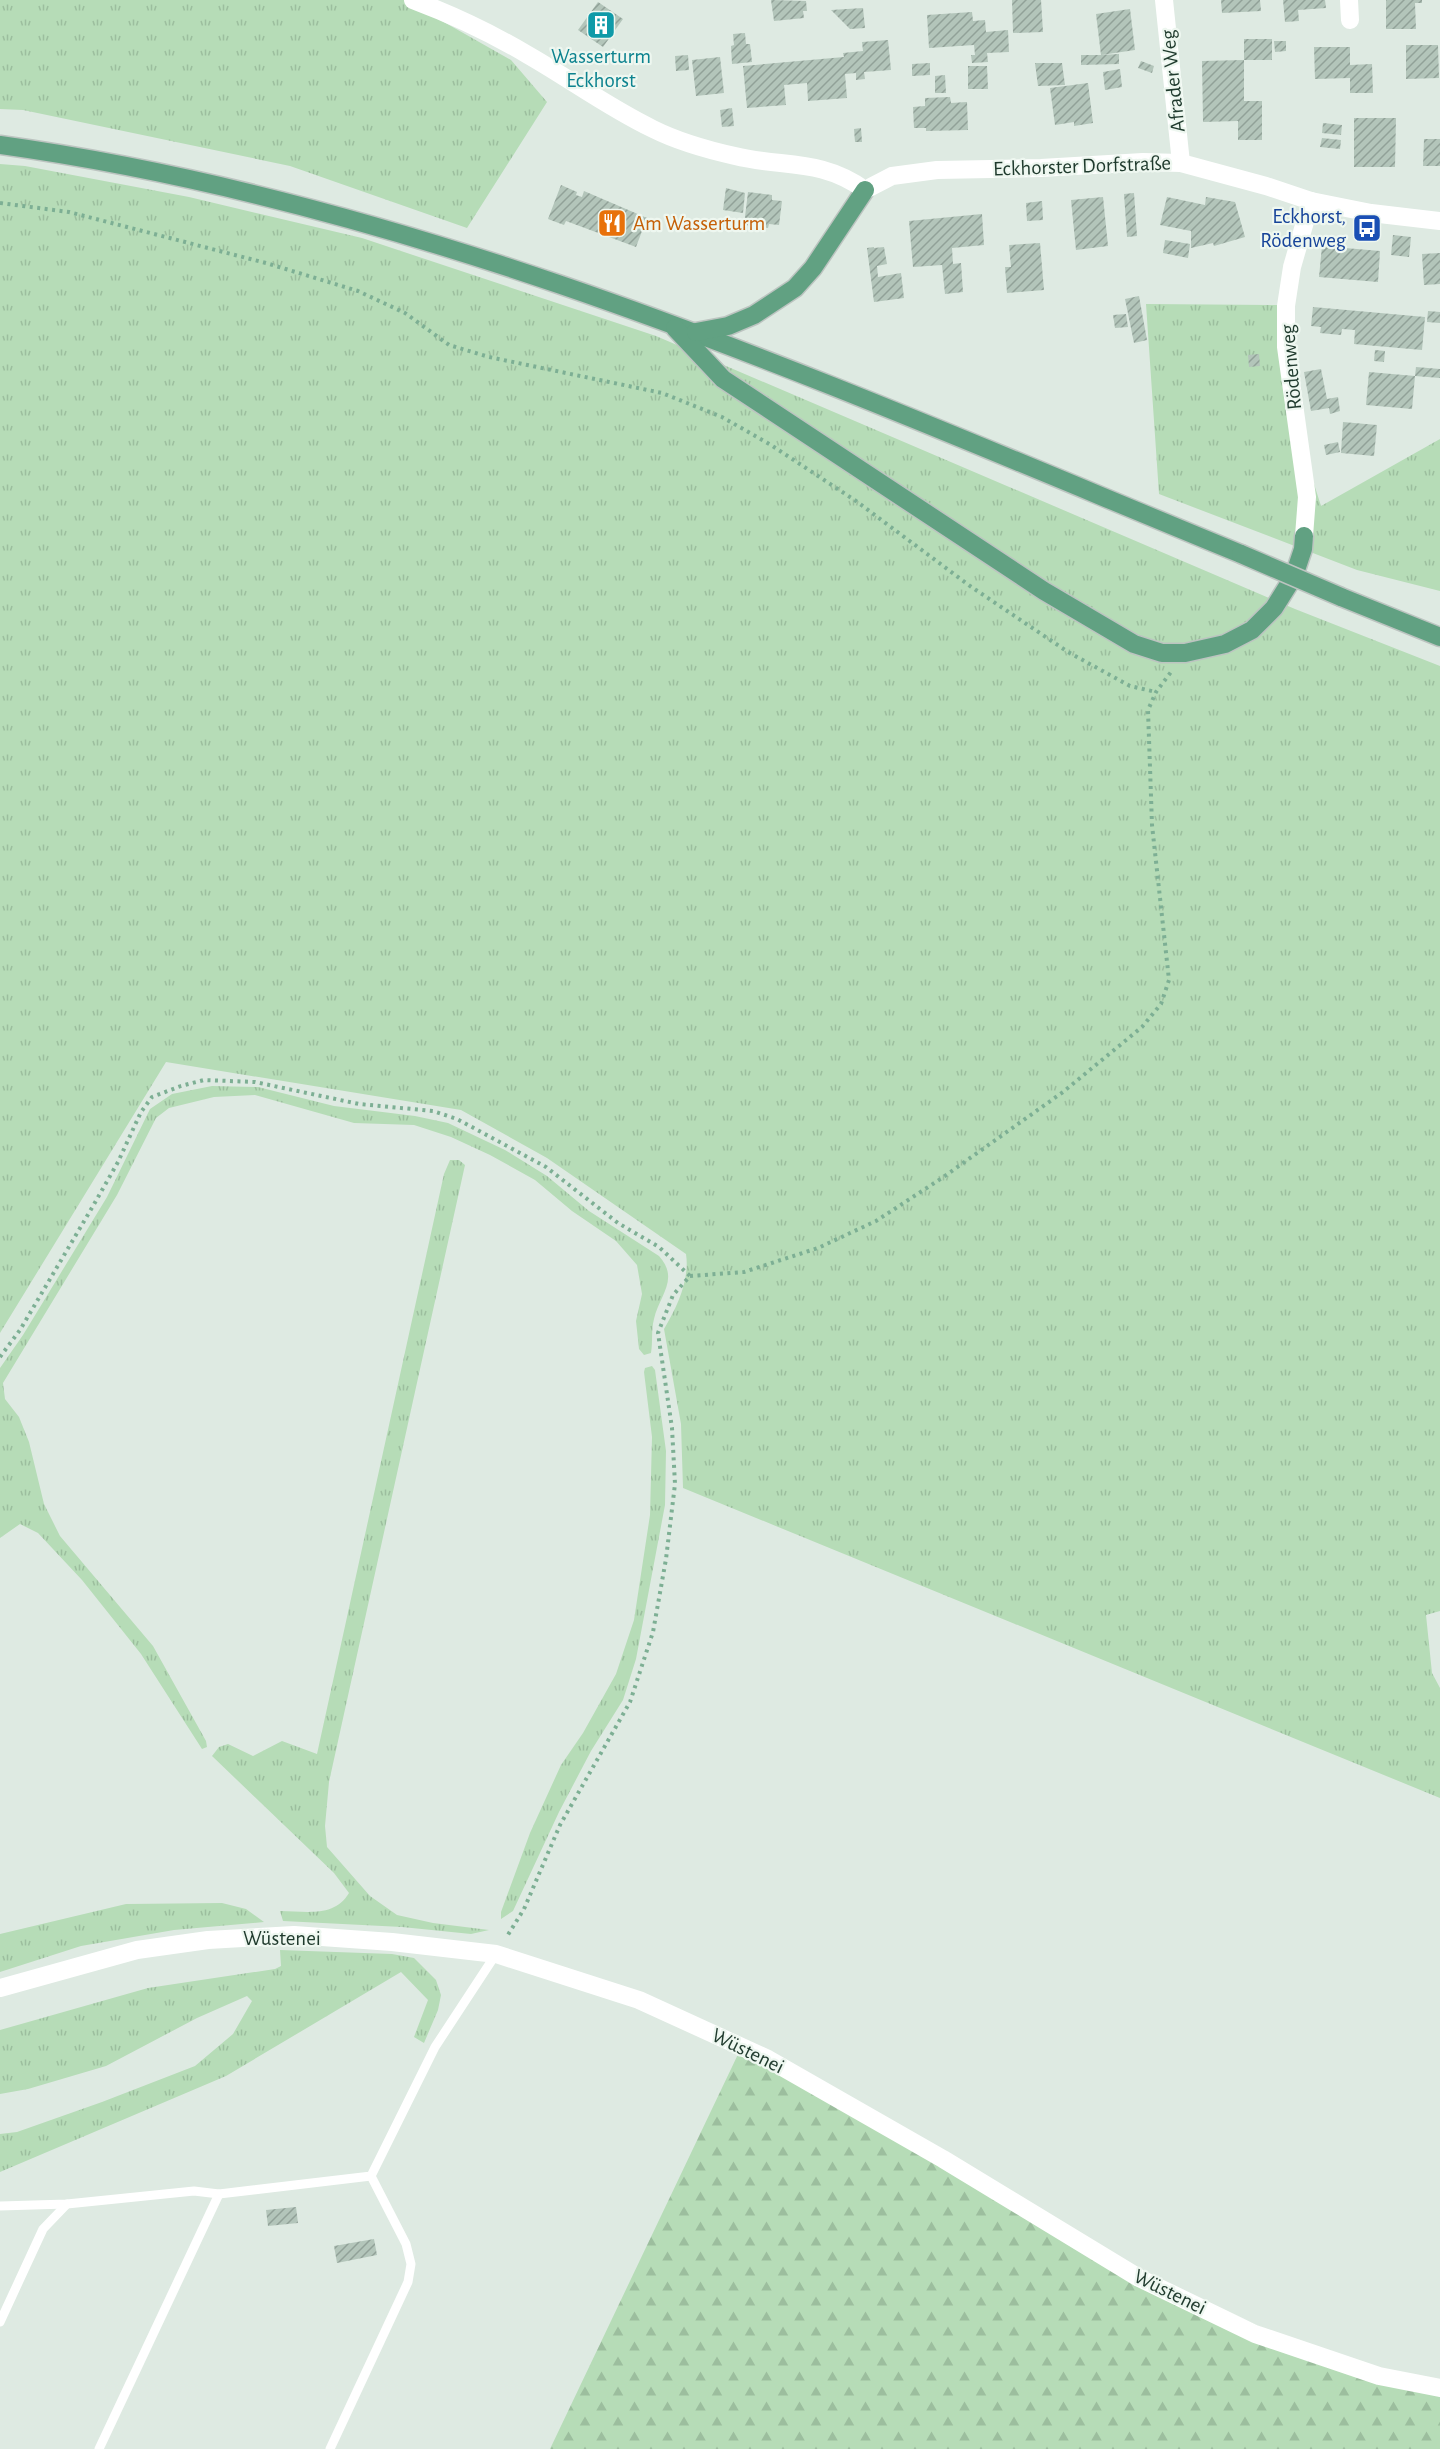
<svg xmlns="http://www.w3.org/2000/svg" width="1440" height="2449" viewBox="0 0 1440 2449" font-family="'Alegreya Sans',sans-serif">
<style>
.grass{fill:url(#grass-tufts)}
.forest{fill:url(#forest-firs)}
.building{fill:url(#building-hatch)}
.lines{fill:none;stroke-linecap:round;stroke-linejoin:round}
.primary-casing{stroke:#bcc4c0;stroke-width:21}
.path{stroke:#7daf94;stroke-width:4;stroke-dasharray:3 4.5;stroke-linecap:butt}
.lane{stroke:#fff;stroke-width:9}
.street{stroke:#fff;stroke-width:18}
.primary{stroke:#61a182;stroke-width:18}
.primary-bridge-casing{stroke:#bcc4c0;stroke-width:21;stroke-linecap:butt}
.primary-bridge{stroke:#61a182;stroke-width:18}
.labels{text-anchor:middle;dominant-baseline:central;stroke-width:4.5;stroke-linejoin:round;paint-order:stroke}
.culture-label{font-size:21px;fill:#0d838f;stroke:#eef7f0}
.street-label{font-size:21px;fill:#1f3a2d;stroke:#eef7f0}
.transit-label{font-size:21px;fill:#164399;stroke:#eef7f0;text-anchor:end}
.food-label{font-size:21px;fill:#c56008;stroke:#eef7f0;text-anchor:start}
</style>
<defs>
<pattern id="grass-tufts" width="24" height="20" patternUnits="userSpaceOnUse" patternTransform="scale(1.5)"><rect width="24" height="20" fill="#b6dcb7"/><path d="M3 7l-1-3M5 7V3M7 7l1-3M15 17l-1-3M17 17v-4M19 17l1-3" fill="none" stroke="#9cbe9e"/></pattern>
<pattern id="forest-firs" width="22" height="20" patternUnits="userSpaceOnUse" patternTransform="scale(1.5)"><rect width="22" height="20" fill="#b6dcb7"/><path d="M5 1l3.5 6h-7zM16 11l3.5 6h-7z" fill="#9cbe9e"/></pattern>
<pattern id="building-hatch" width="6" height="6" patternUnits="userSpaceOnUse" patternTransform="scale(1.5)"><rect width="6" height="6" fill="#b3c5ba"/><path d="M-1 1l2-2M0 6l6-6M5 7l2-2" fill="none" stroke="#91a198"/></pattern>
</defs>
<rect width="100%" height="100%" fill="#deeae2"/>
<g class="grass">
<polygon points="0,0 405,0 511,60 547,102 467,228 290,166 23,110 0,109"/>
<path d="M0 164 25 166 189 197 362 238 656 336 1295 609 1440 666V1611L1426 1615 1432 1673 1440 1688V1798L683 1488 681 1424 664 1329C677 1307 690 1280 686 1254L547 1158 461 1110 166 1062 0 1333Z"/>
<polygon points="1146,304 1278,305 1289,405 1321,506 1440,439 1440,591 1357,570 1159,494"/>
<path d="M212 1086 258 1087 334 1106 415 1116 448 1123 505 1150 547 1176 589 1211 659 1256C680 1279 659 1296 654 1319 651 1330 653 1342 651 1353L644 1355 639 1349 636 1321 642 1294 637 1265 616 1241 572 1211 535 1180 490 1155 451 1137 414 1125 354 1123 255 1095 214 1097 169 1108 156 1118 117 1195 3 1383 5 1399 19 1417 29 1442 44 1504 60 1536 153 1646 206 1741 207 1747 202 1749 141 1654 82 1580 38 1533 20 1524 0 1538V1368L23 1335 107 1197 150 1109 172 1094Z"/>
<path d="M450 1160H459L465 1165 329 1782 325 1826 327 1847 370 1896 397 1915 433 1923 489 1930 471 1934 402 1927 283 1921 280 1911C306 1911 334 1918 349 1893L334 1873 212 1756 219 1747 228 1744 253 1756 282 1741 317 1754 444 1174Z"/>
<polygon points="652,1366 655,1370 666,1451 665,1505 636,1659 623,1700 591,1751 559,1812 513,1911 501,1919 501,1912 530,1833 561,1765 583,1733 616,1674 634,1620 650,1515 652,1437 644,1372 645,1368"/>
<polygon points="222,1903 246,1909 264,1922 174,1930 81,1946 0,1972 0,1934 126,1904"/>
<polygon points="280,1950 392,1954 414,1958 436,1980 441,1995 438,2010 424,2043 414,2037 428,2000 401,1972 226,2076 0,2172 0,2134 17,2132 102,2102 195,2066 233,2034 252,2001 247,1996 197,2018 106,2066 28,2089 0,2094 0,2030 148,1988 275,1969 281,1966"/>
</g>
<polygon class="forest" points="741,2048 1146,2274 1276,2334 1390,2379 1440,2382 1440,2449 550,2449"/>
<g class="building">
<polygon points="771,0 806,1 807,11 803,11 804,18 774,21"/>
<polygon points="1012,0 1041,0 1043,32 1013,33"/>
<polygon points="1221,0 1260,0 1261,11 1222,13"/>
<polygon points="1283,0 1325,0 1326,8 1298,10 1299,21 1285,22"/>
<polygon points="1386,0 1422,0 1422,3 1415,3 1416,29 1386,29"/>
<polygon points="598,2 623,19 603,47 578,30"/>
<polygon points="863,8 865,28 850,29 831,10"/>
<polygon points="1130,9 1135,50 1101,55 1119,54 1119,64 1081,65 1081,55 1101,55 1096,14"/>
<polygon points="972,12 973,21 985,20 986,32 1008,30 1009,52 987,53 988,62 972,63 971,55 975,55 974,45 929,48 927,15"/>
<polygon points="745,33 746,44 750,44 752,62 732,64 731,46 734,45 733,34"/>
<polygon points="1244,39 1272,39 1272,60 1244,60 1244,101 1262,101 1262,140 1238,140 1238,121 1203,122 1202,61 1244,60"/>
<polygon points="888,40 891,70 864,72 865,79 856,80 856,73 845,74 847,98 808,101 807,83 784,85 786,105 747,108 743,66 844,57 843,53 863,51 862,42"/>
<polygon points="1274,41 1286,41 1286,51 1275,52"/>
<polygon points="1406,45 1438,45 1439,78 1406,79"/>
<polygon points="1314,47 1350,47 1350,65 1372,64 1373,93 1350,93 1350,78 1315,79"/>
<polygon points="688,55 689,70 676,71 675,56"/>
<polygon points="720,57 724,93 696,96 692,60"/>
<polygon points="1141,61 1154,66 1152,73 1138,68"/>
<polygon points="930,63 930,75 912,76 912,64"/>
<polygon points="1035,63 1062,63 1065,85 1038,86"/>
<polygon points="968,66 987,66 988,89 968,89"/>
<polygon points="1120,69 1122,87 1105,90 1103,72"/>
<polygon points="945,75 946,93 935,93 935,76"/>
<polygon points="1088,83 1093,123 1074,126 1074,122 1055,125 1050,88"/>
<polygon points="950,97 951,103 967,102 968,130 926,131 926,128 914,128 913,107 925,106 925,98"/>
<polygon points="732,108 734,126 722,127 720,110"/>
<polygon points="1354,118 1396,118 1395,167 1354,167"/>
<polygon points="1323,123 1342,125 1341,135 1322,133"/>
<polygon points="861,128 862,142 855,142 854,129"/>
<polygon points="1322,138 1341,140 1340,149 1320,147"/>
<polygon points="1424,139 1440,139 1440,166 1423,166"/>
<polygon points="561,185 577,192 576,195 582,197 584,191 647,218 636,247 566,221 564,225 548,219"/>
<polygon points="726,188 745,193 743,213 723,210"/>
<polygon points="748,192 772,195 772,200 782,201 779,225 769,224 768,228 744,225"/>
<polygon points="1134,193 1137,236 1127,237 1124,194"/>
<polygon points="1103,197 1108,246 1076,250 1071,200"/>
<polygon points="1167,197 1205,205 1206,197 1235,202 1245,237 1214,246 1213,243 1191,248 1191,231 1160,225"/>
<polygon points="1042,201 1043,220 1027,221 1026,203"/>
<polygon points="982,214 984,245 952,248 953,264 961,263 963,292 945,294 942,265 913,267 909,221"/>
<polygon points="1393,235 1411,237 1409,257 1391,255"/>
<polygon points="1165,240 1190,244 1188,258 1163,253"/>
<polygon points="1040,243 1044,290 1007,293 1005,267 1011,267 1009,245"/>
<polygon points="1322,246 1380,251 1378,282 1319,277"/>
<polygon points="874,247 874,248 884,247 887,264 877,266 878,277 901,273 904,298 874,302 867,248"/>
<polygon points="1440,253 1440,284 1424,285 1422,254"/>
<polygon points="1139,296 1147,340 1134,343 1125,299"/>
<polygon points="1313,307 1425,317 1422,350 1354,344 1355,330 1342,329 1341,335 1320,333 1321,327 1311,326"/>
<polygon points="1428,311 1440,312 1440,323 1427,322"/>
<polygon points="1126,314 1128,327 1115,328 1113,315"/>
<polygon points="1375,350 1385,351 1384,362 1374,361"/>
<polygon points="1259,354 1260,366 1249,367 1248,355"/>
<polygon points="1416,367 1440,369 1440,378 1415,376"/>
<polygon points="1321,369 1327,399 1338,397 1340,411 1330,414 1329,408 1311,411 1304,372"/>
<polygon points="1369,372 1415,376 1412,409 1366,405"/>
<polygon points="1343,422 1377,425 1374,456 1341,453"/>
<polygon points="1338,442 1340,452 1326,455 1324,445"/>
<polygon points="296,2207 298,2223 268,2226 266,2210"/>
<polygon points="374,2239 377,2255 337,2263 334,2246"/>
</g>
<g class="lines">
<g class="primary-casing">
<g id="primary">
<path d="M0 145C434 205 839 389 1241 554"/>
<polyline points="675,328 723,379 1044,591 1134,644 1162,653 1185,653 1225,644 1252,630 1274,608 1294,576 1303,549 1304,536"/>
<polyline points="696,332 728,326 754,315 795,288 813,268 865,190"/>
<polyline points="1341,597 1440,637"/>
</g>
</g>
<g class="path">
<polyline points="0,203 69,212 266,263 358,291 405,313 449,345 489,357 662,393 722,417 771,445 856,501 970,586 1068,652 1130,686 1156,692"/>
<polyline points="690,1276 744,1272 818,1248 876,1221 942,1178 1063,1092 1142,1027 1161,1004 1169,980 1152,825 1148,710 1156,692 1171,672"/>
<polyline points="0,1357 20,1330 93,1206 118,1162 141,1112 152,1097 181,1086 204,1080 255,1082 359,1104 433,1111 457,1119 546,1167 618,1223 659,1247 690,1276 673,1295 658,1333 672,1428 675,1484 666,1559 653,1632 630,1702 560,1825 524,1909 506,1938"/>
</g>
<g class="lane">
<polyline points="0,2206 67,2204 194,2191 219,2194 371,2176 435,2047 496,1954"/>
<polyline points="0,2322 43,2229 67,2204"/>
<polyline points="99,2449 219,2194"/>
<polyline points="330,2449 408,2282 411,2264 406,2244 371,2176"/>
</g>
<g class="street">
<path d="M413 0C453 15 491 33 528 55 570 79 609 108 653 129 677 141 708 150 735 156 784 168 820 158 865 190L892 176 937 170 1041 168 1143 162 1181 163 1266 186 1311 201 1371 213 1440 221"/>
<polyline points="1164,0 1181,163"/>
<polyline points="1349,0 1350,20"/>
<polyline points="1304,536 1307,497 1286,347 1286,306 1292,267 1311,201"/>
<polyline points="0,1988 137,1950 208,1940 294,1935 392,1942 496,1954 639,2000 768,2059 943,2159 1139,2278 1255,2334 1379,2376 1440,2388"/>
</g>
<use href="#primary" class="primary"/>
<g class="primary-bridge-casing">
<polyline id="primary-bridge" points="1241,554 1341,597"/>
</g>
<use href="#primary-bridge" class="primary-bridge"/>
</g>
<defs>
<g id="building-square" transform="scale(1.5)"><rect x="-9" y="-9" width="18" height="18" rx="4" fill="#0f9aa8" stroke="#eef7f0"/><path d="M-4-6H4V6H1V3H-1V6H-4ZM-2.5-4.3h1.7v1.8h-1.7ZM.8-4.3h1.7v1.8H.8ZM-2.5-1h1.7V.8h-1.7ZM.8-1h1.7V.8H.8Z" fill="#fff"/></g>
<g id="restaurant-square" transform="scale(1.5)"><rect x="-9" y="-9" width="18" height="18" rx="4" fill="#e8710a" stroke="#eef7f0"/><path d="M-5-6h1v4h1v-4h1v4h1v-4h1v5L-1.5 .5V6h-2V.5L-5-1ZM5-6V6H3V1.5H1.5Q1.5-4 5-6Z" fill="#fff"/></g>
<g id="bus-square" transform="scale(1.5)"><rect x="-9" y="-9" width="18" height="18" rx="4" fill="#1a4fb4" stroke="#eef7f0"/><path d="M-5-6H5V4H4V6H2V4H-2V6H-4V4H-5ZM-3.5-4V0h7V-4ZM-3.5 1.2v1.5H-2V1.2ZM2 1.2v1.5H3.5V1.2Z" fill="#fff"/></g>
</defs>
<g fill-rule="evenodd">
<use href="#building-square" x="601" y="25"/>
<use href="#restaurant-square" x="612" y="223"/>
<use href="#bus-square" x="1367" y="228"/>
</g>
<g class="labels">
<g class="culture-label">
<text x="601" y="56">Wasserturm<tspan x="601" dy="24">Eckhorst</tspan></text>
</g>
<g class="street-label">
<text transform="translate(1173 81) rotate(-96)">Afrader Weg</text>
<text transform="translate(1082 166) rotate(-2)">Eckhorster Dorfstraße</text>
<text transform="translate(1291 367) rotate(-95)">Rödenweg</text>
<text x="282" y="1938">Wüstenei</text>
<text transform="translate(748 2051) rotate(26)">Wüstenei</text>
<text transform="translate(1170 2292) rotate(26)">Wüstenei</text>
</g>
<g class="transit-label">
<text x="1346" y="216">Eckhorst,<tspan x="1346" dy="24">Rödenweg</tspan></text>
</g>
<g class="food-label">
<text x="633" y="223">Am Wasserturm</text>
</g>
</g>
</svg>
